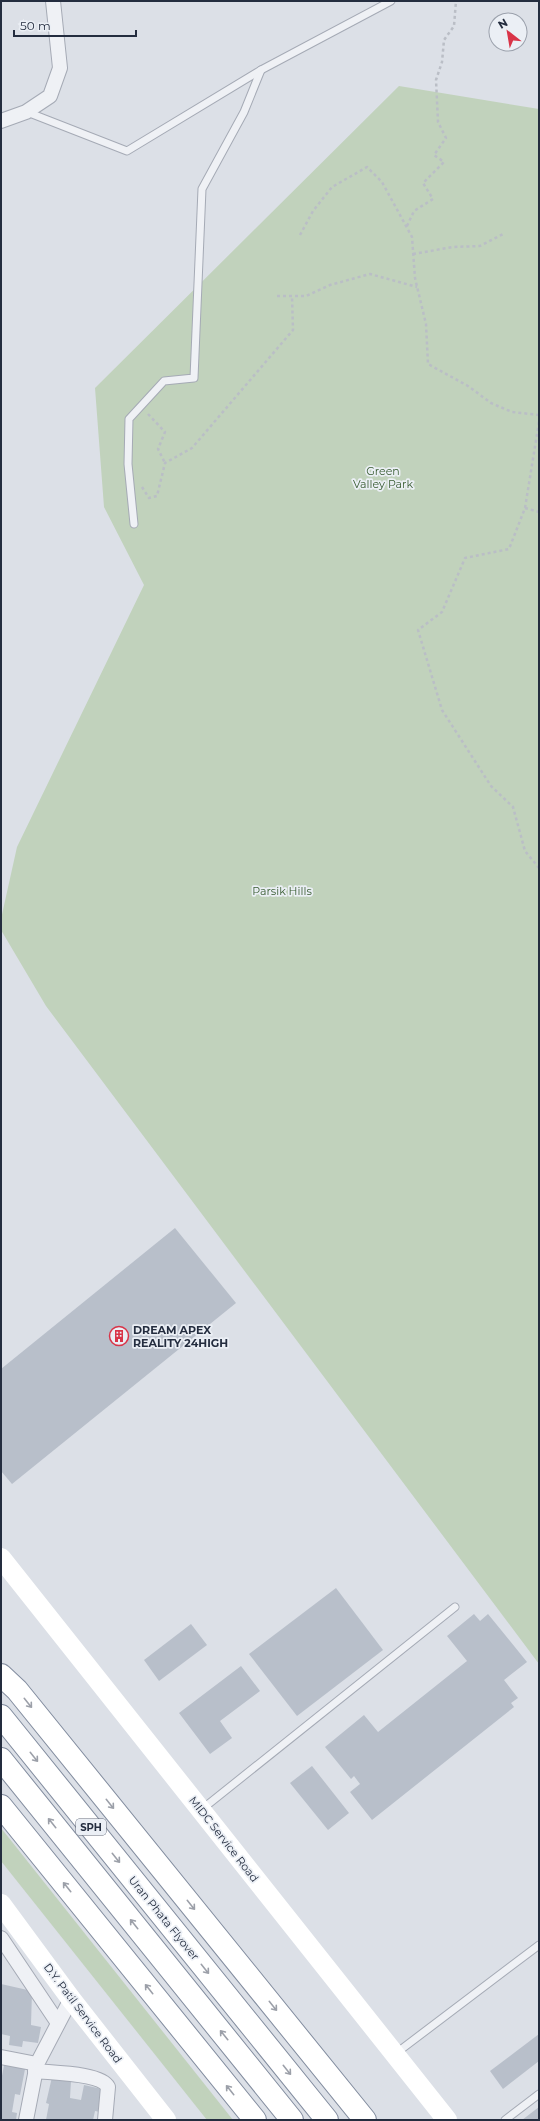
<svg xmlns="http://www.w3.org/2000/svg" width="540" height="2121" viewBox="0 0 540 2121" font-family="Montserrat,sans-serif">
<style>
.green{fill:#c1d2bc}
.building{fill:#b8bfca}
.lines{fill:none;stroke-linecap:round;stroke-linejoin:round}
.lane-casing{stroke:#a5aab5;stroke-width:9}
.street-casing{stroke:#a5aab5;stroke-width:16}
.highway-casing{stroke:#828c9f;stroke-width:24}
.path{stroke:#babec6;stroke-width:2.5;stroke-dasharray:3 3;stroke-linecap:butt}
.lane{stroke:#eff1f5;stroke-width:7}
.street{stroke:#eff1f5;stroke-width:14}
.secondary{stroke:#fff;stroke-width:20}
.highway{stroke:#fff;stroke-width:22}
.oneway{stroke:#9ca0a9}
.labels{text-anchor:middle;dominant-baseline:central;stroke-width:3.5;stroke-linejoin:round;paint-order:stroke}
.shield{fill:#ebeff5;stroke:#606776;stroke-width:1}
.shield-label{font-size:10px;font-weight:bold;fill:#242d3f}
.park-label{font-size:11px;fill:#375b30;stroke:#ebeff5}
.poi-label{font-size:11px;font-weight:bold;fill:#242d3f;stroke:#ebeff5;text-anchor:start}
.street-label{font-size:11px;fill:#242d3f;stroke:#ebeff5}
</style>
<rect width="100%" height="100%" fill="#dce0e7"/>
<g class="green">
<polygon points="399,86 539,109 539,1664 46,1006 1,930 1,919 17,847 144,585 104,507 95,388"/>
<polygon points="1,1828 233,2120 207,2120 1,1861"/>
</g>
<g class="building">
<polygon points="175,1228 236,1303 12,1484 1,1471 1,1369"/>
<polygon points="336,1588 383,1650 297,1716 249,1654"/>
<polygon points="474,1614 480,1621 488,1614 527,1662 504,1680 518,1698 511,1703 514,1707 372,1820 350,1792 360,1784 354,1776 351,1779 325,1747 364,1715 378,1732 467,1661 447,1636"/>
<polygon points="191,1624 207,1645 159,1681 144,1660"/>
<polygon points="241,1666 260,1691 220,1721 232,1738 210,1754 179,1713"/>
<polygon points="312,1766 349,1813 328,1830 290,1783"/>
<polygon points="1,1984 32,1991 31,2025 41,2027 38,2043 23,2041 22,2047 9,2045 10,2036 1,2034"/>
<polygon points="539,2034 539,2061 503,2089 490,2071"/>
<polygon points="5,2060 26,2064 20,2095 15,2094 12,2112 17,2113 16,2120 1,2120 1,2081"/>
<polygon points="52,2077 71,2081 70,2098 81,2100 84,2085 102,2089 100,2112 95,2111 93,2120 46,2120 49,2104 46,2103"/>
<polygon points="539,2107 539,2120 522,2120"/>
</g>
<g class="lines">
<g class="lane-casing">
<g id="lane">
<polyline points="27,112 127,151 261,70 391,1"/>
<polyline points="134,524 128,464 129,419 164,381 194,378 202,189 244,112 261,70"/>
<polyline points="201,1810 455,1607"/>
<polyline points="395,2054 539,1945"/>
<polyline points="505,2120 539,2094"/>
</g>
</g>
<g class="street-casing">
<g id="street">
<polyline points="1,121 26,112 50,96 60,68 53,1"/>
<polyline points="1,1938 58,2023"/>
<polyline points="1,2057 37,2064 71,1999"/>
<path d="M35 2071C52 2073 101 2073 108 2087L105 2120"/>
<polyline points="26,2120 37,2064"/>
</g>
</g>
<g class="highway-casing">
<g id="highway">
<polyline points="1,1675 17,1690 365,2120"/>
<polyline points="1,1716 327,2120"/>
<polyline points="1,1759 292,2120"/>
<polyline points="1,1806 255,2120"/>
</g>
</g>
<g class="path">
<polyline points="407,226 414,211 433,199 423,183 444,162 434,155 446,138 438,122 436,80 442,62 444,40 454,26 456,1"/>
<polyline points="300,235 313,211 332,187 367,167 382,182 412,237 415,278 426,324 428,364 468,386 491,403 512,412 539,415"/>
<polyline points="413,254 453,247 480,246 505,233"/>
<polyline points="277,296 306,296 330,285 370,274 417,287"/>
<polyline points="148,414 165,432 158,449 165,463"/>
<polyline points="539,422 525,508 509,549 465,558 442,612 418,630 442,710 491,786 513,807 525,851 539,868"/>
<polyline points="142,487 149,498 157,496 165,463 192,448 293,330 292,296"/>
<polyline points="525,508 539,512"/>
</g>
<use href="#lane" class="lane"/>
<use href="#street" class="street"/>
<g class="secondary">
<polyline points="1,1558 447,2120"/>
<polyline points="1,1904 71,1999 166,2120"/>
</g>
<use href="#highway" class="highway"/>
</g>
<defs><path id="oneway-shaft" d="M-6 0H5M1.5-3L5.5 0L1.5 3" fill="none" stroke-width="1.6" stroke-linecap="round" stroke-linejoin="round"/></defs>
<g class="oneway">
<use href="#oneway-shaft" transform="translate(28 1703) rotate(51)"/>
<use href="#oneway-shaft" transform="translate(34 1757) rotate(51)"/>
<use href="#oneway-shaft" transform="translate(110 1804) rotate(51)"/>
<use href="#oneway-shaft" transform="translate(52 1823) rotate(-129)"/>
<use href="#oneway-shaft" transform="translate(116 1858) rotate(51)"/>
<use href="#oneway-shaft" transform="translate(67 1887) rotate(-129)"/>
<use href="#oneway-shaft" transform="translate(191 1905) rotate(51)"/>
<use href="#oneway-shaft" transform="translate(134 1924) rotate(-129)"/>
<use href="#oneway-shaft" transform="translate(205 1969) rotate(51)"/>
<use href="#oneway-shaft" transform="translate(149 1989) rotate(-129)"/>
<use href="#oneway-shaft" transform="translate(273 2006) rotate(51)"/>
<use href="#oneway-shaft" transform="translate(224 2035) rotate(-129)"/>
<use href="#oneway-shaft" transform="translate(287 2070) rotate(51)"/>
<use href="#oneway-shaft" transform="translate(230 2090) rotate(-129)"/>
</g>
<defs>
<g id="building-ring" transform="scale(1)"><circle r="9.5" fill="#ebeff5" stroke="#d93448" stroke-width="1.5"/><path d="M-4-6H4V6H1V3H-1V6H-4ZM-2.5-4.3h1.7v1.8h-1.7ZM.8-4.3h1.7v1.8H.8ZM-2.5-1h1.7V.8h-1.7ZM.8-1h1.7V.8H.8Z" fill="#d93448"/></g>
</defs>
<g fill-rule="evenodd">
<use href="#building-ring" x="119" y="1336"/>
</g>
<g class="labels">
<rect class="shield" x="76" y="1819" width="30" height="16" rx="3"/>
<g class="shield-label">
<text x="91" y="1827">SPH</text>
</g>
<g class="park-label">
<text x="383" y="471">Green<tspan x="383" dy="13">Valley Park</tspan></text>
<text x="282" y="891">Parsik Hills</text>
</g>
<g class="poi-label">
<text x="133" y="1330">DREAM APEX<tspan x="133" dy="13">REALITY 24HIGH</tspan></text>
</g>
<g class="street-label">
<text transform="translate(224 1839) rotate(52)">MIDC Service Road</text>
<text transform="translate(164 1918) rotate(51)">Uran Phata Flyover</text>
<text transform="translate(83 2013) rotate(53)">D.Y. Patil Service Road</text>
</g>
</g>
<rect width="540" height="2121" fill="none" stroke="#242d3f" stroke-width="4"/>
<g transform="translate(508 32) rotate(329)"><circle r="19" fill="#ebeff5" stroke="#9ba1ac"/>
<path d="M0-3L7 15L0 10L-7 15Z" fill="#d93448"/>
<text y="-6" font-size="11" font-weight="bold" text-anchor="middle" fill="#242d3f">N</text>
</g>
<path d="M14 30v6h122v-6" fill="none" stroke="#242d3f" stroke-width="2"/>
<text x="20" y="30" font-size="12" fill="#242d3f" stroke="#ebeff5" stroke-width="3" paint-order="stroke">50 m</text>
</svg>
